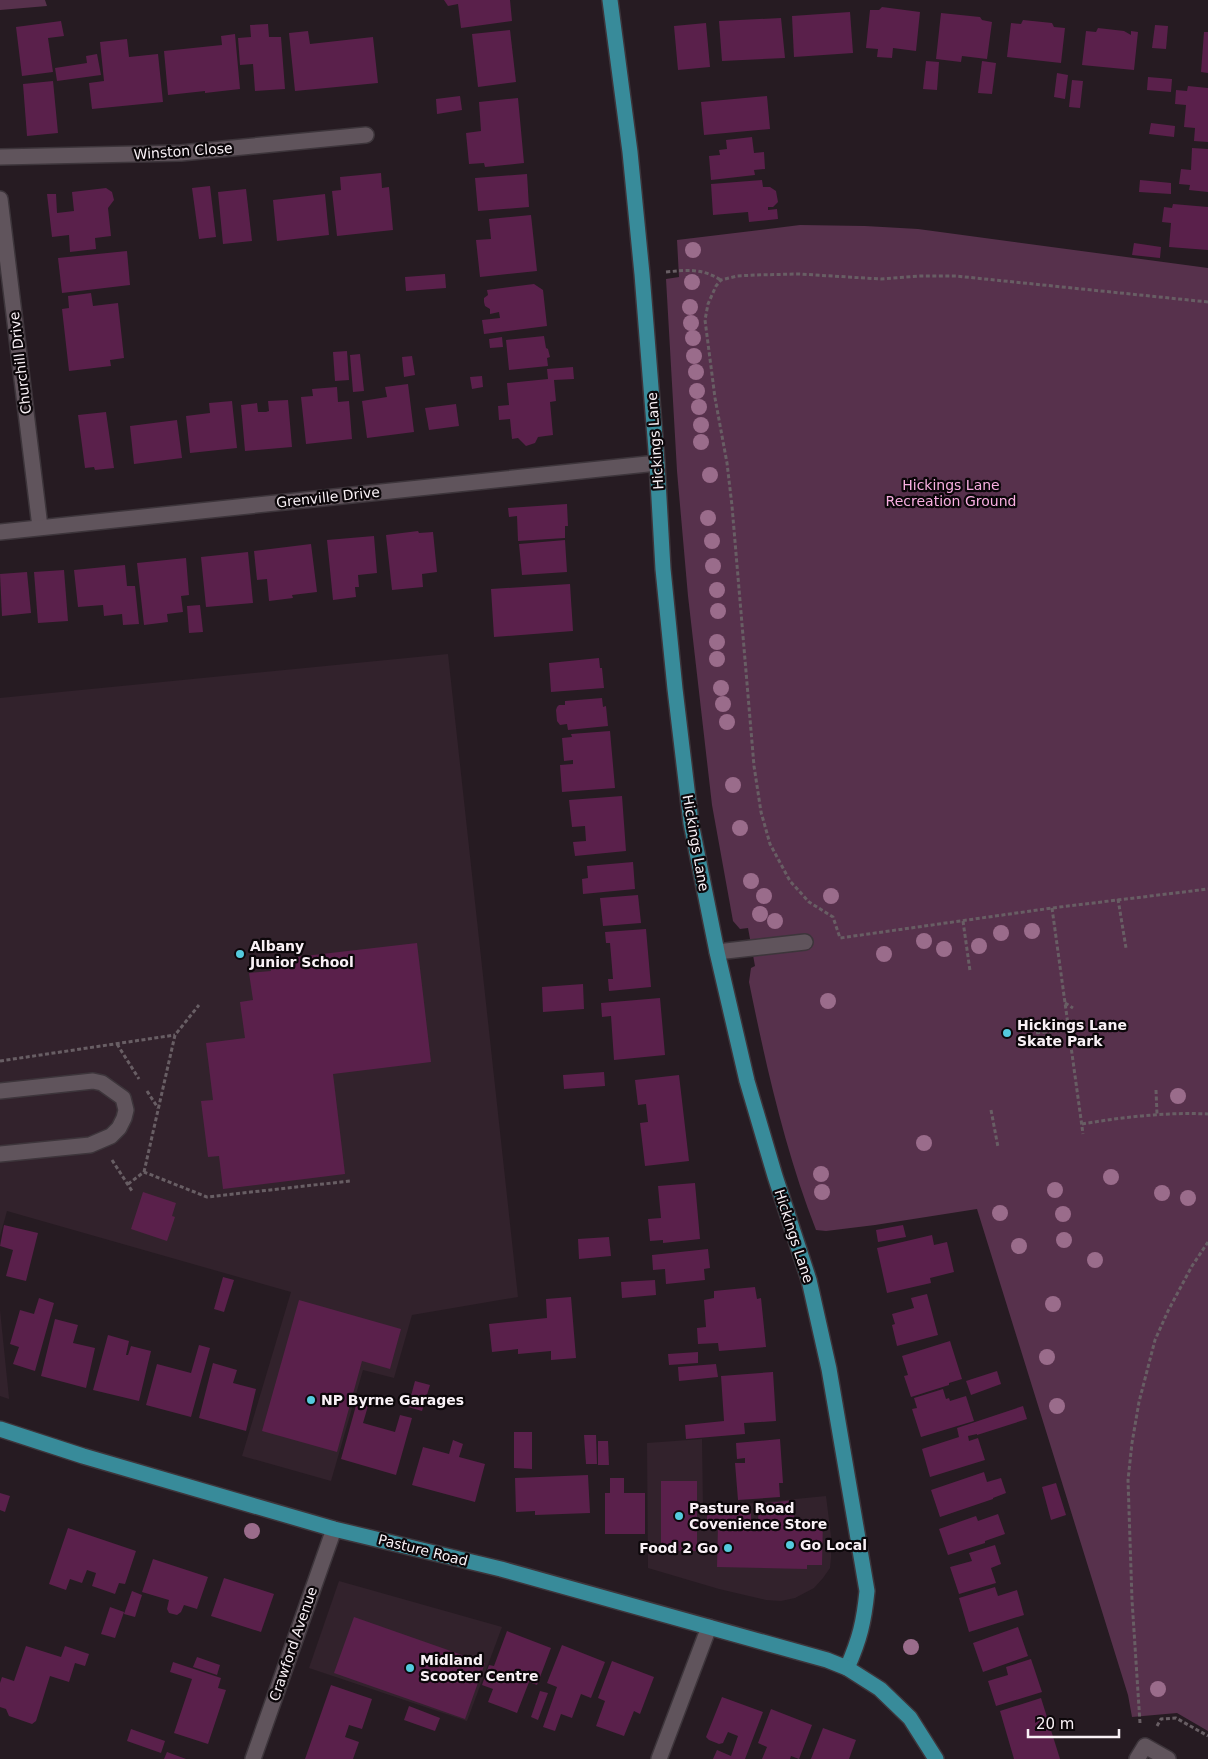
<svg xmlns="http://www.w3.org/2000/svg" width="1208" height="1759" viewBox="0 0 1208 1759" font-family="'DejaVu Sans',sans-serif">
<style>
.built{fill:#32222c}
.green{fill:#57314c}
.building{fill:#5a204b}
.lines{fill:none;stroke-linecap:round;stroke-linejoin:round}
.minor-casing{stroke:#3d353b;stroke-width:18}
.major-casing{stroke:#3d353b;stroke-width:18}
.path{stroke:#685e64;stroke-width:3;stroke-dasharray:4 2.5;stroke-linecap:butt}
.minor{stroke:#60545c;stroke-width:15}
.major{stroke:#388b9a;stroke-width:15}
.tree{fill:#9a6c8b}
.poi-dot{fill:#54cadd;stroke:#0c070a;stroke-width:2}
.labels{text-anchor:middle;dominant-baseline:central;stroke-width:4.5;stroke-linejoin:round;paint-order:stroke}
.street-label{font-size:14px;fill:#f9f1f6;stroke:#0c070a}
.park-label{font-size:14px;fill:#f9afe1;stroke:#0c070a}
.poi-label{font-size:14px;font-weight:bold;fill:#f9f1f6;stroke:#0c070a;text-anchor:start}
</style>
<rect width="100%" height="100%" fill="#261b22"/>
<g class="built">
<polygon points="448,654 518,1297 412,1315 394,1378 363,1370 331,1481 242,1456 291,1292 7,1211 0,1236 0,698"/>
<polygon points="0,1310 9,1398 9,1399 0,1396"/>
<polygon points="702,1439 703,1508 826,1496 831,1536 831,1558 830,1568 823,1578 814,1588 795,1598 781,1601 766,1600 719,1589 648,1568 647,1443"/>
<polygon points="339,1581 502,1627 467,1721 309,1668"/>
</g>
<g class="green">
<polygon points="0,0 45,0 47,6 0,10"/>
<path d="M800 225 865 226 918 229 1208 268V1731L1177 1713 1132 1717 1128 1695 977 1209 875 1225 826 1231 816 1230C785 1150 766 1066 749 982L751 968 755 966 748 928 740 929 733 921 712 805 688 596 677 471 666 279 679 277 677 240Z"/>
</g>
<g class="building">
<polygon points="444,0 510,0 512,21 461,28 458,4 448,6"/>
<polygon points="882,7 920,12 916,51 893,48 892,58 877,57 878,49 866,48 870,10 879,10"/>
<polygon points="850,12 853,53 794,57 792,16"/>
<polygon points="941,13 980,17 982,20 992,22 987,59 962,56 961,62 936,59"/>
<polygon points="781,18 785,58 722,61 719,21"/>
<polygon points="1023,20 1052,23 1054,27 1065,28 1061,63 1007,57 1011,23 1021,24"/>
<polygon points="61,21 64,36 48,38 53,72 22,76 16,27"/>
<polygon points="706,23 710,67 678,70 674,26"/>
<polygon points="268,24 269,37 281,37 285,89 255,91 253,64 240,65 238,38 251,37 250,25"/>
<polygon points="1155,25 1168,26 1166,49 1152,48"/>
<polygon points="1098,28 1124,31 1131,35 1131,31 1138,32 1134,70 1082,65 1086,31 1096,32"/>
<polygon points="510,30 516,82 478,87 472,34"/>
<polygon points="308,31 310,44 373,37 378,83 295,91 289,33"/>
<polygon points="1204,32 1208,32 1208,73 1201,72"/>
<polygon points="235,34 240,89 205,93 205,91 168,95 164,51 222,45 221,36"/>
<polygon points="127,39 129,57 158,54 163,102 92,109 89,83 104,81 100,42"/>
<polygon points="97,54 101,75 57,81 55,68 87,63 86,56"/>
<polygon points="926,61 939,62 937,90 923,89"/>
<polygon points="982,61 996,63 992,94 978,93"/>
<polygon points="1057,73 1068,75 1065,99 1054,97"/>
<polygon points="1148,77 1172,79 1171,92 1147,90"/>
<polygon points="1072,80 1083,81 1080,108 1069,107"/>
<polygon points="53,81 58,133 27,136 23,84"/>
<polygon points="1188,86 1208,88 1208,142 1194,141 1195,128 1184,127 1186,105 1175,104 1176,90 1187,91"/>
<polygon points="460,96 462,110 437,114 436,99"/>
<polygon points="767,96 770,129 704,135 701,102"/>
<polygon points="518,98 524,163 485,167 484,163 469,164 466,133 481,131 479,102"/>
<polygon points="1151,123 1175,126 1174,137 1149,134"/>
<polygon points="752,137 754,153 764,152 765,169 754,170 755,175 711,180 709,156 720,155 719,150 727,149 726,140"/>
<polygon points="1192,148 1208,149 1208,192 1189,190 1190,185 1179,184 1181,169 1191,170"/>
<polygon points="381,173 382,188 389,187 393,230 337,236 332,191 341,190 340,177"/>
<polygon points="527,174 529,207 478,211 475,178"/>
<polygon points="762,180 763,187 770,187 776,191 778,202 773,207 768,207 768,210 777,209 778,219 749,222 748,212 713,215 711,184"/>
<polygon points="1140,180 1171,183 1171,194 1139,192"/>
<polygon points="210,186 216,237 199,239 192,188"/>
<polygon points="106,188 112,192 114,200 108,208 111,236 95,238 96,249 70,252 69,235 52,237 47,194 56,194 57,213 74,211 72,192"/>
<polygon points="246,189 252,241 223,244 218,192"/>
<polygon points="325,194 329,235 277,241 273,200"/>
<polygon points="1173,204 1208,207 1208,250 1169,247 1171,223 1162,222 1164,207 1172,208"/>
<polygon points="531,215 537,271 480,277 476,240 491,239 489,219"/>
<polygon points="1134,243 1161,247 1160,258 1132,255"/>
<polygon points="127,251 130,285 62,293 58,258"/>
<polygon points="445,274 446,288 406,291 405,277"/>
<polygon points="534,284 543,290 547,326 484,334 482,320 500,318 499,312 490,314 490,309 485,306 484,302 484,298 488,295 487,290"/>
<polygon points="91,293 93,306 118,303 124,358 110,360 111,366 69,371 62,309 69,308 68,296"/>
<polygon points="544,336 546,348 548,349 550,357 547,358 548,366 509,370 506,340"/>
<polygon points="502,337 503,347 490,348 489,339"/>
<polygon points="347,351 349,380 335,381 333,352"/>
<polygon points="360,354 364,391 353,392 350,355"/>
<polygon points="412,356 415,375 404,377 402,357"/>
<polygon points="573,367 574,379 554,380 556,401 550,402 553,435 538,437 535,443 526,446 518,438 512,439 510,419 499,420 498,406 509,405 507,383 548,379 547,369"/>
<polygon points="482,376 483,387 472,389 470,377"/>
<polygon points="408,384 414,432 367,438 362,401 387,397 385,387"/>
<polygon points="337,387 338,402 349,401 352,439 306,444 301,397 313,396 312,389"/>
<polygon points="288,400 292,447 245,451 241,405 257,403 258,412 266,412 269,411 268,401"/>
<polygon points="232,401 237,448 190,453 186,416 210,413 209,403"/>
<polygon points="456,404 459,426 429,430 425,408"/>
<polygon points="106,412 114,468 95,470 94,467 85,468 78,415"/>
<polygon points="177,420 182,458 134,464 130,426"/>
<polygon points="567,504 568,526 565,526 565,538 518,541 517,516 509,517 508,508"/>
<polygon points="418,531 419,533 433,532 437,572 422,574 423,587 392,590 386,535"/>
<polygon points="374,536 377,573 358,575 359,587 355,587 356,597 333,600 327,540"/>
<polygon points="565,540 567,572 522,575 519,544"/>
<polygon points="311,544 317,592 292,595 293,598 269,601 267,579 257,580 254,551"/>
<polygon points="248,552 253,603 206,607 201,557"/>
<polygon points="186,558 189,595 181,596 183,612 167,614 168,622 144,625 137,563"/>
<polygon points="125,565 127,586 135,586 139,624 123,625 122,614 104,616 103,605 78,607 74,570"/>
<polygon points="64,570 68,621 38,623 34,572"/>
<polygon points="27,572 31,613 2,616 0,574"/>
<polygon points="570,584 573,631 494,637 491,589"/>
<polygon points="200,605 203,632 189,633 187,606"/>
<polygon points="599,658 600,668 602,668 604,688 551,692 549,663"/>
<polygon points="602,698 603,707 606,706 608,726 568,730 567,724 560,725 557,721 556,710 557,707 559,705 565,705 565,701"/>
<polygon points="610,731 615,788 562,792 560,765 573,764 573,760 564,761 562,738 572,737 571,734"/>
<polygon points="622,796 626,851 575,856 573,842 586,841 585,826 572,827 569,800"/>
<polygon points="633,862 635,889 583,894 582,879 588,878 587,866"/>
<polygon points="638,895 641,923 603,926 600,898"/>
<polygon points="646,929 651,987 609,991 608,979 613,979 610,943 606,943 605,932"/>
<polygon points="417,943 431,1062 333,1074 345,1174 223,1189 219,1156 208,1157 201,1101 213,1100 206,1043 245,1038 240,1002 253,1000 249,973 271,971 270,960"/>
<polygon points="583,984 584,1009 543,1012 542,987"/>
<polygon points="660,998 665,1055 614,1060 611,1016 602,1017 601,1003"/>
<polygon points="604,1072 605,1086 564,1089 563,1075"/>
<polygon points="679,1075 689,1161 645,1166 640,1123 648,1122 646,1104 638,1105 635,1080"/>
<polygon points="695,1183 700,1239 663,1243 663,1240 650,1241 648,1219 661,1218 658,1186"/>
<polygon points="143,1192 176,1203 172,1216 175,1217 167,1241 131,1229"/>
<polygon points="4,1225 38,1233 26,1281 6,1276 13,1250 0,1246"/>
<polygon points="903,1225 906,1237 878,1242 876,1230"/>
<polygon points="932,1235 934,1245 947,1242 954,1272 930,1278 931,1283 887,1293 877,1248"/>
<polygon points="609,1237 611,1256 579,1259 578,1239"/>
<polygon points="708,1249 710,1268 704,1269 705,1280 666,1284 665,1269 653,1270 652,1255"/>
<polygon points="223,1277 234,1280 224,1312 214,1309"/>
<polygon points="655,1280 656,1295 622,1298 621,1282"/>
<polygon points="755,1287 757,1299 761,1298 766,1347 719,1351 718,1343 698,1344 697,1328 706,1327 704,1300 714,1298 714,1291"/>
<polygon points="927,1294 938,1335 897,1346 892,1325 895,1324 892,1314 914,1308 911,1298"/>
<polygon points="571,1297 576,1358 551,1360 551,1351 518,1354 518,1349 492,1352 489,1324 547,1318 546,1299"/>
<polygon points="39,1298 54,1303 35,1371 13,1364 19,1347 10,1344 20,1310 34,1314"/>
<polygon points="299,1300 401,1329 390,1369 362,1361 337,1452 262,1431"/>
<polygon points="55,1319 78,1325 73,1343 95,1348 86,1388 41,1376"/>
<polygon points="108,1335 129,1341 126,1355 128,1355 131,1346 151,1351 139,1401 93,1390"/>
<polygon points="950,1341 962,1379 949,1383 949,1385 911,1397 904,1376 908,1375 902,1356"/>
<polygon points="199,1345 210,1348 191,1417 146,1405 157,1364 191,1373"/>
<polygon points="698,1352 698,1363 669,1365 668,1354"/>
<polygon points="213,1363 237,1370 233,1383 256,1389 246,1431 199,1418"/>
<polygon points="716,1364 718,1377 679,1381 678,1367"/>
<polygon points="997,1371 1001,1384 971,1395 966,1381"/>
<polygon points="773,1372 776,1421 744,1423 745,1434 686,1439 685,1425 724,1421 721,1376"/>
<polygon points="415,1381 430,1385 422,1411 408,1407"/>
<polygon points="943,1389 946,1399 949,1398 950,1401 966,1396 974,1421 921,1437 912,1409 917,1408 914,1398"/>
<polygon points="357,1402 368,1406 363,1423 395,1432 400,1415 412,1418 396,1475 341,1459"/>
<polygon points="1023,1406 1027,1419 977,1435 977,1434 968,1436 969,1441 978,1438 985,1460 930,1477 922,1449 959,1437 957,1428"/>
<polygon points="514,1432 532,1432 532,1469 514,1468"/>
<polygon points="584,1435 596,1435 597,1464 586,1464"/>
<polygon points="780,1439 783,1483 779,1483 780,1497 738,1500 735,1463 745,1463 745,1458 737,1459 736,1443"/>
<polygon points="453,1440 463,1444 459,1457 485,1464 475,1502 412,1485 423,1447 449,1454"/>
<polygon points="598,1441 608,1441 609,1465 598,1465"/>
<polygon points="984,1472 987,1482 1001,1478 1006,1493 993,1498 993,1499 940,1517 931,1490"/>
<polygon points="588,1475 590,1513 535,1515 535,1511 516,1512 515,1478"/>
<polygon points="610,1478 624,1478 624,1493 645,1493 645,1534 605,1534 605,1493 610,1493"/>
<rect x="661" y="1481" width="36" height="70"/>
<polygon points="1056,1483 1066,1515 1051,1520 1042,1487"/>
<polygon points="0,1493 10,1496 5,1512 0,1510"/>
<polygon points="794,1500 794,1519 823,1520 822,1565 807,1565 807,1569 717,1567 718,1525 707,1525 707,1512 751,1508 751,1521 758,1521 759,1504"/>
<polygon points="998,1514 1005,1534 985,1541 985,1543 948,1555 939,1529 976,1516 978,1521"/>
<polygon points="68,1528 136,1551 125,1584 119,1583 115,1594 92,1586 96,1573 87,1570 82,1583 70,1579 66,1590 49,1584"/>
<polygon points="995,1545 1001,1564 991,1568 996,1583 959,1594 950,1567 972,1561 969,1553"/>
<polygon points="153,1559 208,1577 197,1609 184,1605 181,1612 177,1615 169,1613 167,1609 169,1600 142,1592"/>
<polygon points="224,1578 274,1594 261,1632 211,1616"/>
<polygon points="995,1587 998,1596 1017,1590 1024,1615 969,1632 959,1598"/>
<polygon points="132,1591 142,1595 135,1617 124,1614"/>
<polygon points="110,1607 124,1612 115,1638 101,1634"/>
<polygon points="354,1617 485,1663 465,1719 334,1673"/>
<polygon points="1018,1627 1028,1656 983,1672 973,1643"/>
<polygon points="507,1631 551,1648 537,1685 529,1682 517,1713 488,1702 493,1689 482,1685 489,1665 494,1666"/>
<polygon points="562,1645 605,1662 591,1698 581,1694 572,1718 561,1714 555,1731 543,1727 557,1687 547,1683"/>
<polygon points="26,1646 61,1657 65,1646 89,1654 85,1666 75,1663 69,1682 50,1676 36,1721 32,1724 9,1716 6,1709 0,1707 0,1683 2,1677 14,1681"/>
<polygon points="197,1657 220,1665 217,1675 193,1667"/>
<polygon points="1031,1659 1042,1692 996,1706 988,1681 1008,1675 1006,1667"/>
<polygon points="612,1661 654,1677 640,1714 634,1711 624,1736 596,1726 605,1701 598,1698"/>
<polygon points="173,1662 221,1678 218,1688 226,1690 208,1744 174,1733 192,1679 170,1672"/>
<polygon points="331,1685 372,1699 362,1729 349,1725 345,1737 359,1742 353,1759 305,1759"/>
<polygon points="540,1691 548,1693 538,1720 531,1717"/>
<polygon points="722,1697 763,1712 745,1759 713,1759 717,1750 731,1756 738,1736 728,1732 723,1743 719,1744 709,1740 706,1737"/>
<polygon points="1041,1698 1060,1759 1014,1759 1000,1711"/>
<polygon points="409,1706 440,1718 435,1731 404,1720"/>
<polygon points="771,1709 812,1725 799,1759 791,1756 790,1759 762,1759 767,1747 758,1743"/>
<polygon points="823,1728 856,1740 849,1759 811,1759"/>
<polygon points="131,1729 165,1741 161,1753 127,1741"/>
<polygon points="167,1752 186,1759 164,1759"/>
</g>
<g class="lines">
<g class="minor-casing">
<g id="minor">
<polyline points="0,157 181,153 366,135"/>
<polyline points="0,199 40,527"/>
<polyline points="0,532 657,463"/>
<polyline points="717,952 805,942"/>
<polyline points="0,1091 93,1081 102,1083 123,1098 126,1110 124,1118 119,1128 111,1136 90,1145 0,1154"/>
<polyline points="253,1759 334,1529"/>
<polyline points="659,1759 709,1627"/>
<polyline points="1137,1759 1145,1746 1168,1759"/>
</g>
</g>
<g class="major-casing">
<g id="major">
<path d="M610 0 630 152 642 274 657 463 663 569 675 689 691 823 717 952 747 1081 775 1176 809 1280 829 1369 867 1591C864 1621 860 1639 847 1668"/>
<polyline points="0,1429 83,1456 334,1529 501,1569 827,1660 847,1668 880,1689 910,1718 936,1759"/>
</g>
</g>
<g class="path">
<path d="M666 272C688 270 701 268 721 280"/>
<polyline points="1208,302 956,276 920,276 881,279 799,274 755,275 737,276 721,280 716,286 708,304 705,320 715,398 727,463 732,506 754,766 761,812 770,844 790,881 809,902 833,917 840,938 1052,908 1208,889"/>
<polyline points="1118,899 1126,948"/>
<polyline points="1052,908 1083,1134"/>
<polyline points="963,921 970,971"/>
<polyline points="1065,1003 1073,1008"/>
<polyline points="1036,1033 1069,1029"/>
<polyline points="117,1044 139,1079"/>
<polyline points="0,1061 175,1035"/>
<polyline points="1156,1090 1157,1114"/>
<polyline points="147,1091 158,1108"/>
<polyline points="991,1110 998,1147"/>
<path d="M1082 1124C1124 1117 1165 1112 1208 1114"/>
<polyline points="112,1160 132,1191"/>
<polyline points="144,1172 175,1035 199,1005"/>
<polyline points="128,1184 144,1172 207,1197 350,1181"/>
<polyline points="1140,1723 1132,1600 1128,1480 1132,1443 1139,1402 1155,1340 1168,1311 1192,1266 1208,1242"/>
<polyline points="1157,1726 1161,1719 1176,1718 1208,1736"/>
</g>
<use href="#minor" class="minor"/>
<use href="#major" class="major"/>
</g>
<g class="tree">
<circle cx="693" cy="250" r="8"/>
<circle cx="692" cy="282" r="8"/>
<circle cx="690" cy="307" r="8"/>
<circle cx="691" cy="323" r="8"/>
<circle cx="693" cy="338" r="8"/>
<circle cx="694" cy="356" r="8"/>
<circle cx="696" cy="372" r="8"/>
<circle cx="697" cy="391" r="8"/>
<circle cx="699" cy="407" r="8"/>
<circle cx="701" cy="425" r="8"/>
<circle cx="701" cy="442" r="8"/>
<circle cx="710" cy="475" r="8"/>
<circle cx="708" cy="518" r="8"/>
<circle cx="712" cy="541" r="8"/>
<circle cx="713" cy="566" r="8"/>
<circle cx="717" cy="590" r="8"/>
<circle cx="718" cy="611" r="8"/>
<circle cx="717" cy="642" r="8"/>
<circle cx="717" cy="659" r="8"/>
<circle cx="721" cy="688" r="8"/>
<circle cx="723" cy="704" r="8"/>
<circle cx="727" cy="722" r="8"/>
<circle cx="733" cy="785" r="8"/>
<circle cx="740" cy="828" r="8"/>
<circle cx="751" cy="881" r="8"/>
<circle cx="764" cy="896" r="8"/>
<circle cx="831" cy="896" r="8"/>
<circle cx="760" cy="914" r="8"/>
<circle cx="775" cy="921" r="8"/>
<circle cx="1032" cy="931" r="8"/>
<circle cx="1001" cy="933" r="8"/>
<circle cx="924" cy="941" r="8"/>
<circle cx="979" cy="946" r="8"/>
<circle cx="944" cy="949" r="8"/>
<circle cx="884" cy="954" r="8"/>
<circle cx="828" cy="1001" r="8"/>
<circle cx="1178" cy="1096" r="8"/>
<circle cx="924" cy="1143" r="8"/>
<circle cx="821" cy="1174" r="8"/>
<circle cx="1111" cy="1177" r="8"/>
<circle cx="1055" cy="1190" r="8"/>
<circle cx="822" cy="1192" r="8"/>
<circle cx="1162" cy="1193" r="8"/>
<circle cx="1188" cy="1198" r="8"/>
<circle cx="1000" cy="1213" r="8"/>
<circle cx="1063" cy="1214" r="8"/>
<circle cx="1064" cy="1240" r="8"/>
<circle cx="1019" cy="1246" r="8"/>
<circle cx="1095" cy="1260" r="8"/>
<circle cx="1053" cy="1304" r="8"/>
<circle cx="1047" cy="1357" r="8"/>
<circle cx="1057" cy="1406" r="8"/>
<circle cx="252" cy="1531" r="8"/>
<circle cx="911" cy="1647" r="8"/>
<circle cx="1158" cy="1689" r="8"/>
</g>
<g class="poi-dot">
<circle cx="240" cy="954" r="5"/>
<circle cx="1007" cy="1033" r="5"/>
<circle cx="311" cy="1400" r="5"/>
<circle cx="679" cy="1516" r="5"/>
<circle cx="790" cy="1545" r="5"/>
<circle cx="728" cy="1548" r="5"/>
<circle cx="410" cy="1668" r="5"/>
</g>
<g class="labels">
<g class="street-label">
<text transform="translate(183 151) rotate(-4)">Winston Close</text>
<text transform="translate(20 363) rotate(-97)">Churchill Drive</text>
<text transform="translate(655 441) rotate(-94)">Hickings Lane</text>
<text transform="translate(328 497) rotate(-6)">Grenville Drive</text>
<text transform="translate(696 843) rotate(80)">Hickings Lane</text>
<text transform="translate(794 1236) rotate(72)">Hickings Lane</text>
<text transform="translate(423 1550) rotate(14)">Pasture Road</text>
<text transform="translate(293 1644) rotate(-71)">Crawford Avenue</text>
</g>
<g class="park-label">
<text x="951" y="485">Hickings Lane<tspan x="951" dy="16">Recreation Ground</tspan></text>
</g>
<g class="poi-label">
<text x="250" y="946">Albany<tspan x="250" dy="16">Junior School</tspan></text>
<text x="1017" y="1025">Hickings Lane<tspan x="1017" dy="16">Skate Park</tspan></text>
<text x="321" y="1400">NP Byrne Garages</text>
<text x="689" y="1508">Pasture Road<tspan x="689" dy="16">Covenience Store</tspan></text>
<text x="800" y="1545">Go Local</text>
<text x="718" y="1548" text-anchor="end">Food 2 Go</text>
<text x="420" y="1660">Midland<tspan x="420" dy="16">Scooter Centre</tspan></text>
</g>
</g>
<path d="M1028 1729v8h91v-8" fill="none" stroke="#f9f1f6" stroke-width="2.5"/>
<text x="1036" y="1729" font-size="15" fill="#f9f1f6" stroke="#0c070a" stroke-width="4" paint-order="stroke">20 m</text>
</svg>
